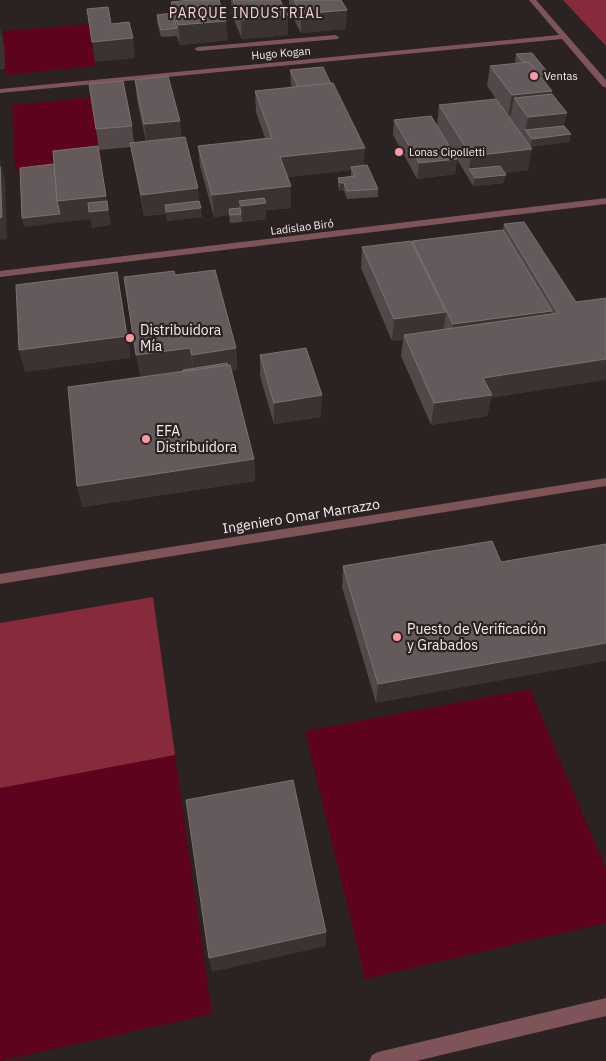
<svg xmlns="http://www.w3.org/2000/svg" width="606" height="1061" viewBox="0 0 606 1061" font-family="'IBM Plex Sans',sans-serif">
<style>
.green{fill:#5e031e}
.forest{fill:#872b3c}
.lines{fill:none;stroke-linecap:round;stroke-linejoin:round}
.minor{fill:#7e5458;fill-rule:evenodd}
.wall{fill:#524849}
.shaded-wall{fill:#3b3232}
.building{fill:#645a5b;stroke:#7a7172}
.poi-dot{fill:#f49aa4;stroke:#2b2222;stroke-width:2}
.labels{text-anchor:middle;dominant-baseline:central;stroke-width:4.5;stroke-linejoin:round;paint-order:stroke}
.far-street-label{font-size:11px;fill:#f5eeef;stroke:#2b2222}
.far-poi-label{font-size:11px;fill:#f5eeef;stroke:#2b2222;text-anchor:start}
.far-quarter-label{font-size:14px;letter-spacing:1px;fill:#f5d1d4;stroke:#2b2222}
.poi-label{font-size:14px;fill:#f5eeef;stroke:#2b2222;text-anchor:start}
.street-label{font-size:14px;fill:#f5eeef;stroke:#2b2222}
</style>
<rect width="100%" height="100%" fill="#2b2222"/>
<g class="green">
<polygon points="89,24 96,66 5,75 3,31"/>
<polygon points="91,97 101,162 15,171 12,105"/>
<polygon points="530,689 606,869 606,923 365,979 305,731"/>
<polygon points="175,755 212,1014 0,1061 0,788"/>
</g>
<g class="forest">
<polygon points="563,0 606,0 606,46"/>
<polygon points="153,597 175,755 0,788 0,623"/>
</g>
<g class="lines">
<g class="minor">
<polygon points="529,0 536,0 606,80 606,87 603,87 562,39 0,93 0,89 559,35"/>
<polygon points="335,35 339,37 338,39 198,51 194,49 198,47"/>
<polygon points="606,198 606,204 0,277 0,271"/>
<polygon points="606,478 606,486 0,584 0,574"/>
<polygon points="606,998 606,1016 416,1061 369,1061 372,1055 378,1052"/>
</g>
</g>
<g class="wall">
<polygon points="231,0 280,0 288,35 242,39 232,15"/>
<polygon points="289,0 341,0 346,29 301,33 289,10"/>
<polygon points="171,2 228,40 180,45 177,36 161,37 157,22 157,15 172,14"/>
<polygon points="516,54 547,82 545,82 552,91 551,94 564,126 571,134 569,142 530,147 528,170 504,173 504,183 473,186 457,159 455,174 417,179 393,135 394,120 437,126 439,105 506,113 487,86 490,66 516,63 515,62"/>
<polygon points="290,70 364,166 378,189 378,197 347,199 344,191 340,191 338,186 338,178 351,177 351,170 287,177 291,186 291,208 266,210 266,219 242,222 230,223 229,215 214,217 200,166 198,146 265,138 256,112 255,91 292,88 291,84"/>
<polygon points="135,80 182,137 199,201 202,217 167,221 166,214 144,216 131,147 99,150 96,129 132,126 134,143 146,141 137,100"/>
<polygon points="504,224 576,302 491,398 487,416 431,425 401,356 403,340 392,341 361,268 362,247 412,242 503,230"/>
<polygon points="175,275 236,348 237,370 231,371 254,459 255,481 82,507 183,372 183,371 140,377"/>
<polygon points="260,355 321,417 274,424 260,376"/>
<polygon points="501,562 376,703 342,587 343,566"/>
</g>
<g class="shaded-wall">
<polygon points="347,10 346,29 301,33 301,14"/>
<polygon points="288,15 288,35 242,39 241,20"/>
<polygon points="226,21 228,40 180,45 178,25"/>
<polygon points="0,27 4,44 5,69 0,69"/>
<polygon points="133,38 135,58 95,62 92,42"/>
<polygon points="549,74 547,82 532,84 533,76"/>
<polygon points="552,91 548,112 514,98 511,115 508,116 512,95"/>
<polygon points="567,113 562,134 525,130 524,138 528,117"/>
<polygon points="180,121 182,141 147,145 144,124"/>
<polygon points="571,134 569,142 530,147 532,139"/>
<polygon points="98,146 111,225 92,228 90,219 24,227 22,218 57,201"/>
<polygon points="365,148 364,169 351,167 351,170 280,178 280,157"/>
<polygon points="532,149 528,170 473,177 469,169 471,156"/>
<polygon points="457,159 455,174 417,179 419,163"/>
<polygon points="0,160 5,180 7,239 0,240"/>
<polygon points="506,175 504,183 473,186 475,178"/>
<rect x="340" y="183" width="4" height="8"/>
<polygon points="291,186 291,208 266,210 266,219 242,222 241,206 239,201 240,214 229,209 229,215 214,217 212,195"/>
<polygon points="198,188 200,208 201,208 202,217 167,221 165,205 166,214 144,216 141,195"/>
<polygon points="117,272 131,358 25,372 19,350"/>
<polygon points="552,311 548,327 451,340 453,324"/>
<polygon points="446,312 443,334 404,335 403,340 392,341 394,319"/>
<polygon points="190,348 193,369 140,377 136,355"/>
<polygon points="236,348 237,370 194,376 192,355"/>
<polygon points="606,359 606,380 491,398 487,416 431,425 434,403 483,378"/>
<polygon points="322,395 321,417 274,424 274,403"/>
<polygon points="254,459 255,481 82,507 77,486"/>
<polygon points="606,643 606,661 376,703 378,684"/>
<polygon points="326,932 326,946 212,972 209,958"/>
</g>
<g class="building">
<polygon points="191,0 219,0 226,21 178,25 171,2"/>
<polygon points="233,0 280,0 288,15 241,20"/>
<polygon points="294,0 341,0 347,10 301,14"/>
<polygon points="108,7 111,24 129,22 133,38 92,42 87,9"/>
<polygon points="172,13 177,28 161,30 157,15"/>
<polygon points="532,53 549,74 539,75 529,62 523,62 516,54"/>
<polygon points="529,62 552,91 512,95 490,66"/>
<polygon points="323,67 331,84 298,87 290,70"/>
<polygon points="168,76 180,121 144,124 135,80"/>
<polygon points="123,81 132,126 96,129 89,84"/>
<polygon points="333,83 365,148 280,157 291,186 212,195 198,146 272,138 255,91"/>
<polygon points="552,94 567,113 528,117 514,98"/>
<polygon points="496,99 532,149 471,156 439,105"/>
<polygon points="431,116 457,159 419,163 394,120"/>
<polygon points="564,126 571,134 532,139 525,130"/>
<polygon points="185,137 198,188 141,195 130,143"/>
<polygon points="98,146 106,196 57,201 53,151"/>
<polygon points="54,164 57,201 60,214 22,218 20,168"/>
<polygon points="367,165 378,189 347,191 344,183 340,183 338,178 355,176 351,167"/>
<polygon points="500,166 506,175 475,178 469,169"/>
<polygon points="0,167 2,217 0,218"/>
<polygon points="264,198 266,203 241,206 239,201"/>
<polygon points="107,201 108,210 89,212 88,203"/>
<polygon points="199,201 201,208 166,212 165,205"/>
<polygon points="240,208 241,214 230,215 229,209"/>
<polygon points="524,222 576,302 606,298 606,359 483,378 492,395 434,403 404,335 558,313 504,224"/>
<polygon points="503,230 552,311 453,324 412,241"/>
<polygon points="411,241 446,312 394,319 362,247"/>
<polygon points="215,270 236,348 192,355 190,348 136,355 124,277 174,271 175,275"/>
<polygon points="117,272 127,336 19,350 16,285"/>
<polygon points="306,348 322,395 274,403 260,355"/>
<polygon points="227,363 228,365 183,372 183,370"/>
<polygon points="230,365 254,459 77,486 68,387"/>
<polygon points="492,541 501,562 606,544 606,643 378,684 343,566"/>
<polygon points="293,780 326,932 209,958 186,800"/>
</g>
<g class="poi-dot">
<circle cx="534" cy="76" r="5"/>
<circle cx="399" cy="152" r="5"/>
<circle cx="130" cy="338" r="5"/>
<circle cx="146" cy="439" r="5"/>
<circle cx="397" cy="637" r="5"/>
</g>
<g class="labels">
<g class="far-street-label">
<text transform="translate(281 53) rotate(-5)">Hugo Kogan</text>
<text transform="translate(302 227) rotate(-7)">Ladislao Biró</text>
</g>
<g class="far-poi-label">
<text x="544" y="76">Ventas</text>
<text x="409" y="152">Lonas Cipolletti</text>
</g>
<g class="far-quarter-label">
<text x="246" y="13">PARQUE INDUSTRIAL</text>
</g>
<g class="poi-label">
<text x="140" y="330">Distribuidora<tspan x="140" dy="16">Mía</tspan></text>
<text x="156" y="431">EFA<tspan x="156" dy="16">Distribuidora</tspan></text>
<text x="407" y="629">Puesto de Verificación<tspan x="407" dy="16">y Grabados</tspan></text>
</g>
<g class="street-label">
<text transform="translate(301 516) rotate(-9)">Ingeniero Omar Marrazzo</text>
</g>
</g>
</svg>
